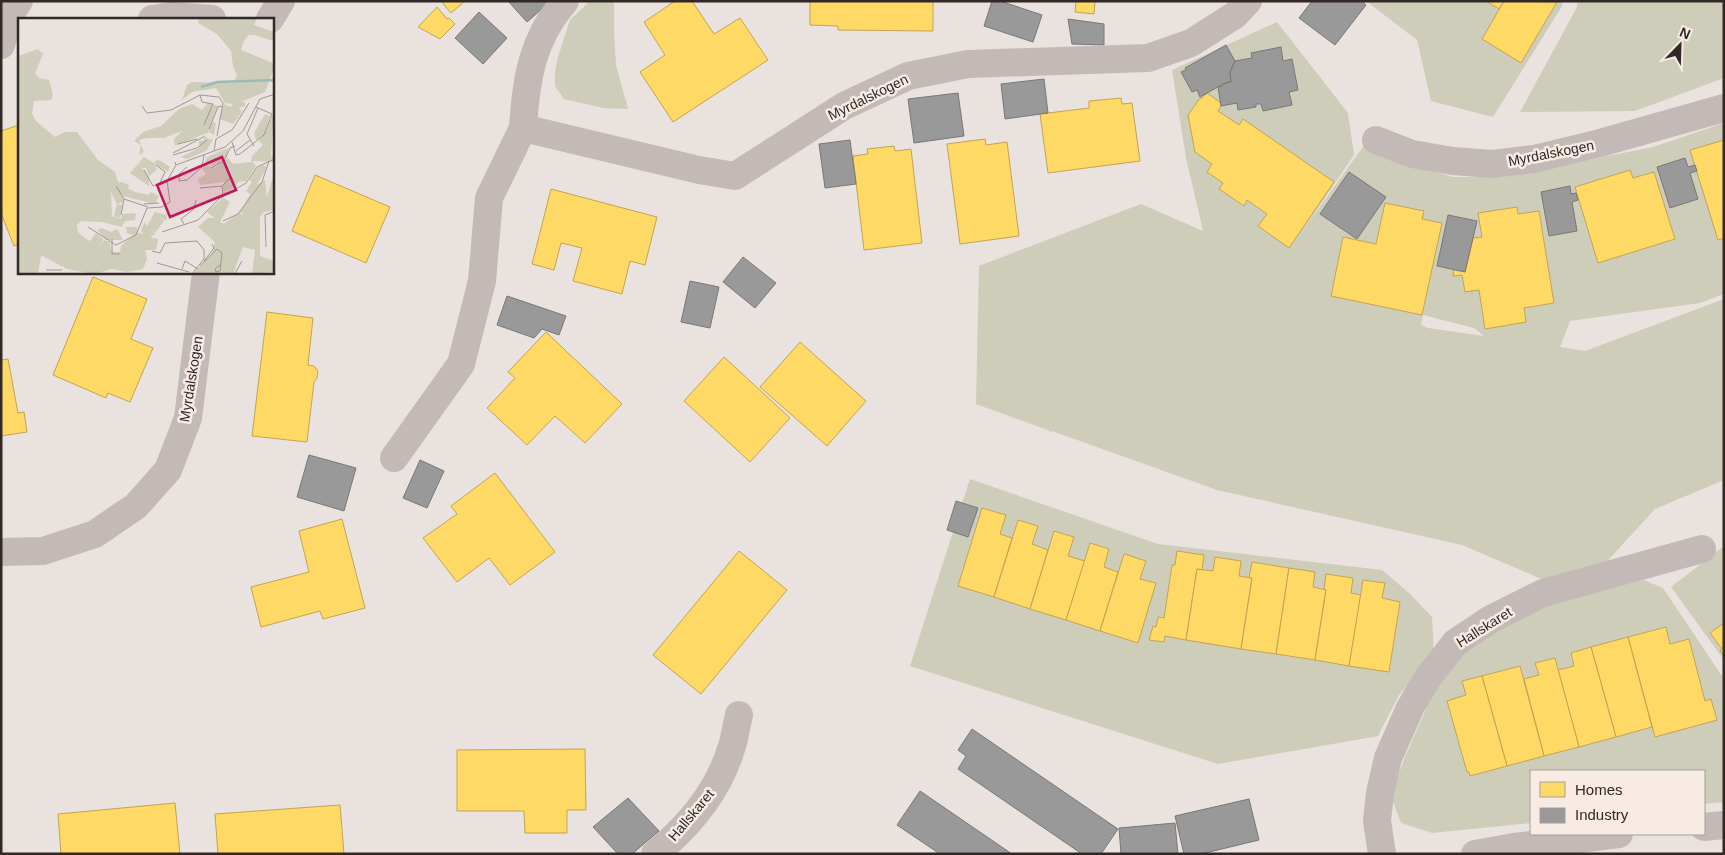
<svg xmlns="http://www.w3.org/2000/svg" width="1725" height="855" viewBox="0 0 1725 855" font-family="Arial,sans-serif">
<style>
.green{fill:#cecdb9;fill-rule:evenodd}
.homes{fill:#ffd966;stroke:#c2a453}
.industry{fill:#999;stroke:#7a7776}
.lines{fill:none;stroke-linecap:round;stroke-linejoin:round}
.minor{stroke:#c3bab7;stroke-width:28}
.labels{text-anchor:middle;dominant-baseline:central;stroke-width:5;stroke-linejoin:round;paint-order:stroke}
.street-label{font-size:14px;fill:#322826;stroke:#f7ebe4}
.inset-river{fill:none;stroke:#9cbbb4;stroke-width:2.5}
.inset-road{fill:none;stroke:#a09894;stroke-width:1}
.view{fill:#c2185b;fill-opacity:0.15;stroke:#c2185b;stroke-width:2.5}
.inset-edge{fill:none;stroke:#322826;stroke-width:2.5}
</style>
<rect width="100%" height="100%" fill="#eae2de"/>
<g class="green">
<polygon points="590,1 614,1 614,32 616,65 628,109 603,108 564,99 555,86 555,71 558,57 570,20"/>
<polygon points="1366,1 1563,1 1562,6 1493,117 1431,101 1417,40"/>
<polygon points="1577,1 1724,1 1724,78 1635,111 1520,112 1577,7"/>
<path d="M1277 22 1348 113 1354 155 1299 236 1365 144 1415 166 1453 177H1484L1532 171 1653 147 1724 123V294L1700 303 1570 321 1560 347 1585 351 1724 299V480L1655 509 1577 594 1462 545 1217 490 1052 431 1050 432 1048 430 976 404 979 266 1141 204 1203 231 1186 158 1172 70ZM1423 315 1474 328 1484 336 1428 328 1421 325Z"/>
<polygon points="970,479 1158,544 1382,570 1409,593 1432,617 1434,655 1399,695 1378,736 1218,764 910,666"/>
<polygon points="1724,546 1724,660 1671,587"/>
<polygon points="1644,580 1663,588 1724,679 1724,802 1704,804 1704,771 1531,771 1531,823 1432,833 1401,823 1391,796 1404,759 1430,700 1456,659 1484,636 1558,600"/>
</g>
<g class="homes">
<polygon points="441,1 465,1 451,13"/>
<polygon points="675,1 692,1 714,34 740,18 768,60 673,122 640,72 665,55 644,22"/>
<polygon points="810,1 933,1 933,31 838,30 838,26 810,25"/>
<polygon points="1076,1 1095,1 1094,14 1075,12"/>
<polygon points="1486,1 1504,1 1499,9"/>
<polygon points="1504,1 1557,2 1521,63 1482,39"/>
<polygon points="437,7 447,19 449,18 455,24 440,39 418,27"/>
<polygon points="1207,93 1221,103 1221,106 1218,111 1239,125 1243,119 1334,182 1289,248 1258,226 1267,214 1247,200 1244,206 1219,189 1223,183 1207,172 1212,164 1195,152 1188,115 1200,98 1201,99"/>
<polygon points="1121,98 1122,104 1132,103 1140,161 1048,173 1040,114 1089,108 1089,101"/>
<polygon points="19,125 19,244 14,246 1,213 1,131"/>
<polygon points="985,139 986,145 1007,142 1019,236 960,244 947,144"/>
<polygon points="1724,140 1724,238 1718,240 1690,150"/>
<polygon points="894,146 895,151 911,149 922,243 864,250 853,156 868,154 867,149"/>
<polygon points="1630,170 1633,178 1654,172 1675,239 1598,263 1575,187"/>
<polygon points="315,175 390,207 366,263 292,231"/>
<polygon points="551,189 657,217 645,265 630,261 622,294 573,281 582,248 561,243 554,270 532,264"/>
<polygon points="1385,203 1424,211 1422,219 1442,223 1422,315 1331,296 1343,237 1376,244"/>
<polygon points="1517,207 1518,214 1539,211 1554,303 1524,308 1526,322 1485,329 1479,290 1465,292 1462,275 1453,276 1454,269 1465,272 1473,238 1482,237 1478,213"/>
<polygon points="93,277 147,299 131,339 153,348 130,402 108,393 106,398 53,375"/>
<polygon points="267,312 313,318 308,365 314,366 318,371 317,378 314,382 307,442 252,436"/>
<polygon points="546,332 622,404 585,443 555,416 527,445 487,408 515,378 508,372"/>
<polygon points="800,342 866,401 827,446 760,387"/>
<polygon points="724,357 790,418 750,462 684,401"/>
<polygon points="8,359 18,413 24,412 27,432 1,436 1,360"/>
<polygon points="495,473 555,552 510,585 489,558 457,582 423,538 457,514 451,506"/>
<polygon points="982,508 1006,515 1000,534 1012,538 994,597 958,586"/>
<polygon points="342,519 365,608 323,619 320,611 261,627 251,587 309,572 299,531"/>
<polygon points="1018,520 1038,526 1032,544 1048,550 1030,609 994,597"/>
<polygon points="1054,531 1074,537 1068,556 1085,561 1066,620 1030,609"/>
<polygon points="1090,543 1109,549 1104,567 1118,572 1100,631 1066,620"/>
<polygon points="739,551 787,590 701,694 653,655"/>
<polygon points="1177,551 1204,555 1202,570 1197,569 1186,640 1165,636 1164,642 1149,640 1153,626 1156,627 1158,617 1164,618 1172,565 1175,565"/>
<polygon points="1124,554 1146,561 1140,579 1156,583 1138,643 1100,631"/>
<polygon points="1215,557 1241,561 1239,576 1252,578 1241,649 1186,640 1197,569 1213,571"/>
<polygon points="1252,562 1289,568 1276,654 1241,649 1252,578 1249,578"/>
<polygon points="1289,568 1315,572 1313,587 1326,590 1315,660 1276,654"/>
<polygon points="1326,574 1353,578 1351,593 1361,595 1349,666 1315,660 1326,590 1324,589"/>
<polygon points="1363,580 1385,583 1382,598 1400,602 1389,672 1349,666"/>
<polygon points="1724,623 1724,655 1720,651 1722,649 1710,633"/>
<polygon points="1666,627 1670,644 1689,639 1705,701 1711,699 1717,720 1655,737 1628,637"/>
<polygon points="1628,637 1652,727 1616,737 1591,647"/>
<polygon points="1591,647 1616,737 1579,747 1558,670 1574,666 1571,653"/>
<polygon points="1555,658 1579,747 1544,756 1524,679 1539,675 1535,663"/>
<polygon points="1520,666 1544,756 1507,766 1482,676"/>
<polygon points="1482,676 1507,766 1470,776 1469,772 1467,772 1447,701 1466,695 1462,681"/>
<polygon points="585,749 586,810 567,810 567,833 525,833 524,811 457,811 457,750"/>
<polygon points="175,803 180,854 61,854 58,814"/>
<polygon points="340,805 344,854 218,854 215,814"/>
</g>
<g class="industry">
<polygon points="508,1 551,1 527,22"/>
<polygon points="992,1 1000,1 1042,15 1033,42 984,26"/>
<polygon points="1312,1 1362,1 1366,5 1335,45 1299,18"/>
<polygon points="479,12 507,38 483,64 455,38"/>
<polygon points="1068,19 1104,24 1104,45 1072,44"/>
<polygon points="1226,45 1235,61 1230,72 1231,82 1225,83 1200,97 1197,90 1192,92 1181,72 1186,70 1185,68"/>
<polygon points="1281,47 1283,61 1292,59 1298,90 1289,92 1292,105 1263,111 1261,104 1256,104 1256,107 1238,110 1237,103 1221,106 1218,87 1223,86 1225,83 1231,82 1230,72 1235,61 1252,58 1251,53"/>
<polygon points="1044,79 1048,113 1005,119 1001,84"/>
<polygon points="958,93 964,136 914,143 908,99"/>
<polygon points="850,140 856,184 825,188 819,144"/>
<polygon points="1685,158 1688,167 1695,165 1697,171 1690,173 1698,199 1670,208 1657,167"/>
<polygon points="1349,172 1386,197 1357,239 1320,214"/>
<polygon points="1570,186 1571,194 1576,193 1578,200 1572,202 1577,231 1549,236 1541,192"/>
<polygon points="1448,215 1477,221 1465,272 1437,266"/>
<polygon points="743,257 776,283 755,308 723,282"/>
<polygon points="690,281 719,287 710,328 681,322"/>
<polygon points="507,296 566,316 559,335 542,329 534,338 497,325"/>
<polygon points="309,455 356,468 344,511 297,497"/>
<polygon points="420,460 444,471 427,508 403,498"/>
<polygon points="956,501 978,508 968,537 947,530"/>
<polygon points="972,729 1118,829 1101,854 1082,854 958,769 966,756 958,750"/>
<polygon points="920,791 1012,854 940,854 897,825"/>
<polygon points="628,798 659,831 632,854 618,854 593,827"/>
<polygon points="1249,799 1259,840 1201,854 1184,854 1175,816"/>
<polygon points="1175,823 1178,854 1121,854 1119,828"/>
</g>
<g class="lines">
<g class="minor">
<path d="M565 1C532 39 526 79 523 128L699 170 735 176 844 106 908 76 968 64 1148 58 1191 43 1235 15 1248 1"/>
<polyline points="152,19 172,16 212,19"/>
<polyline points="270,19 281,1"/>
<polyline points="1,45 9,16 19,1"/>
<polyline points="1376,140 1412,154 1453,161 1492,164 1534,159 1600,143 1724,108"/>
<polyline points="394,458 461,364 482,281 489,198 523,128"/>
<polyline points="1,552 43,551 95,534 136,506 168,470 188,418 206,272"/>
<polyline points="1704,827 1724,825"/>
<path d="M655 854C689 826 718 792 731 749 735 738 736 726 739 715"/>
<polyline points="1382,854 1377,821 1380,793 1388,758 1410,708 1427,679 1455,643 1491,619 1543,593 1702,549"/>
<polyline points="1475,854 1514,847 1619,834"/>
</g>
</g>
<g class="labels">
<g class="street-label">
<text transform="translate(868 97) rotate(-26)">Myrdalskogen</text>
<text transform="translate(1551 153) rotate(-11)">Myrdalskogen</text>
<text transform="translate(191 379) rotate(-81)">Myrdalskogen</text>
<text transform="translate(1484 627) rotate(-32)">Hallskaret</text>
<text transform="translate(691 815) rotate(-50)">Hallskaret</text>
</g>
</g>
<g transform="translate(18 18)">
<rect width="256" height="256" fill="#eae2de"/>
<path d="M181 0H239L236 7 256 14 255 23 237 17H231L226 23 223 32 255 45V53L247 74 223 84H227V88L221 90 224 94 215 106 201 101 206 86 213 89 215 86 207 85 198 70 174 74 164 82 169 67 174 64 214 65 219 58 215 49 213 33 199 16 180 5ZM20 31 25 36 17 55 21 60 31 62 35 77 33 82 16 83 14 96 19 104 37 119 47 114H59L80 142 97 154 100 164H104L111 167 110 171 117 174 130 177 133 174 141 178 137 186 105 178V184L99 186 104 187 102 200 96 198 99 186 93 174 94 198 103 201 104 196 115 195 118 196 117 202 107 203 104 209 84 204 63 203 59 207 60 214 68 221 72 223 78 215 85 221 82 228 86 222 92 224 93 233 97 234H102L103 228 115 217 109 215 108 209H119L120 215 126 216 123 213 126 205 130 202 127 205 129 208 137 194 149 197 148 203 141 199 146 203 137 215 133 211 137 216 132 219 140 221 138 232H127L129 241 125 251 109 254 94 251 76 256 49 251 23 237 20 256 0 257V38ZM190 85 200 88 190 112 194 104 198 105 196 117 191 114 157 128 156 121 164 113 146 120H129L121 122 126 134 121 137 123 127 116 123 125 114 143 108 161 91 174 86 184 92ZM256 95 253 138H256V144L234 143 238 148 228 163 220 164 218 169 206 175 204 170 207 164 182 167 180 161 188 156 184 151 187 147 197 150 210 140 215 146 233 144 234 138 245 127 241 123ZM247 96 252 98 245 118 238 122 236 115ZM187 119 195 122 188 133 169 141 163 139 181 130V122L185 123ZM210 130 209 139 202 145 194 148 187 144 189 139ZM126 139 136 145 139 142 143 143 152 149 150 154 137 146 139 152 131 158 128 150H124L131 159V168L112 155ZM244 147 249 149 239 167 247 162 249 179 256 155V192L246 194 242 199V238L256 243V254L234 256 237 232 225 229 215 256 174 257 194 235 197 224 180 209 190 200H197L189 194 205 180 212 184 202 204 206 206 220 195 226 196 222 194 232 176 228 173 234 164 231 162 236 154 240 156 236 153ZM84 210 93 214 99 211 105 222H88L79 212Z" fill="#cecdb9"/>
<path class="inset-river" d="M183 69 199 64 257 62"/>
<path class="inset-road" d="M124 88 129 95 153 92 182 77M186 107 195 86 184 84 182 77 201 79 205 85 199 118M191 111 200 89 204 88M214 124 218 137 222 136 246 117 254 96 238 89M160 126 179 121M236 128 229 116 240 90M196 133 198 121 214 112 231 85M218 133 232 122M155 135 187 118M155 137 179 130 189 122M157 144 158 147 207 129 225 113 242 81 257 76M138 147 147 154 140 169M169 149 161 156V163L169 162 184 149 186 137M193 150 206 143 212 130 217 128M126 152 135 168 149 164M98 168 106 181 130 189M182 170 204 168M205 178 204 168 212 160M126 186 141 185M103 197 106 181M205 203 220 196 244 164 251 143M166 206 163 201 176 191 178 182M70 209 98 227 118 217 129 190 144 189 152 184 149 163 158 147M144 214 180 202 201 181 228 165 239 149 257 141M94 221V236H102M248 229 247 197 257 193M134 233 142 235 147 225 179 223 186 232V241L173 257M186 243 196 230 194 226M139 245 171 254M182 248 199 231 204 235 202 253 198 254 197 251 202 247M164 251 167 243 180 251M28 252H44M216 257 224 243"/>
<path class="view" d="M204 139 218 172 152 199 139 167Z"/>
<rect width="256" height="256" class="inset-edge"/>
</g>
<rect width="1725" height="855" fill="none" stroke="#322826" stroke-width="5"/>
<rect x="1530" y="770" width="175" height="65" fill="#f7ebe4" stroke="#a89d98"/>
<rect x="1540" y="782" width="25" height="15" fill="#ffd966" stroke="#a89d98"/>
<text x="1575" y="795" font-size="15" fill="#322826">Homes</text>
<rect x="1540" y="808" width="25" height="15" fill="#999999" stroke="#a89d98"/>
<text x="1575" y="820" font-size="15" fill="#322826">Industry</text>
<g transform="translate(1680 45) rotate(23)" stroke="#f7ebe4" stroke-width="4" paint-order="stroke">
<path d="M0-4L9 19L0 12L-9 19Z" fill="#322826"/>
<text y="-8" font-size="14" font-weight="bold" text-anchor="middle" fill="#322826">N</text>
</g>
</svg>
